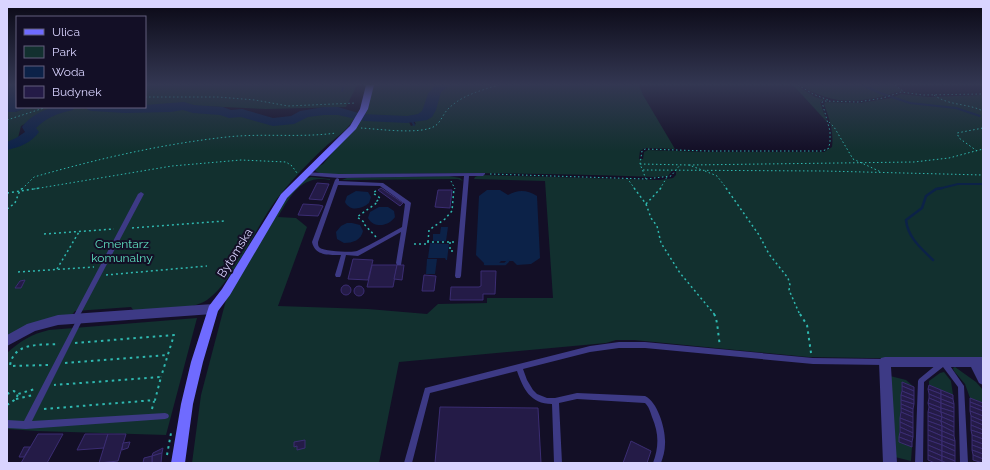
<svg xmlns="http://www.w3.org/2000/svg" width="990" height="470" viewBox="0 0 990 470" font-family="Raleway,sans-serif">
<style>
.green{fill:#12302f}
.water{fill:#0c2248}
.lines{fill:none;stroke-linecap:round;stroke-linejoin:round}
.stream-far1{stroke:#0c2248;stroke-width:2}
.stream{stroke:#0c2248;stroke-width:2.5}
.river{fill:#0c2248;fill-rule:evenodd}
.building{fill:#241b47;stroke:#3b2d73}
.path-far2{stroke:#2fb8b0;stroke-width:1;stroke-dasharray:1.5 2.5;stroke-linecap:butt}
.path-far1{stroke:#2fb8b0;stroke-width:1.5;stroke-dasharray:2 3;stroke-linecap:butt}
.path{stroke:#2fb8b0;stroke-width:2;stroke-dasharray:2.5 4;stroke-linecap:butt}
.lane{fill:#3d3a85;fill-rule:evenodd}
.street{fill:#3d3a85;fill-rule:evenodd}
.secondary{fill:#6f6bff;fill-rule:evenodd}
.labels{text-anchor:middle;dominant-baseline:central;stroke-width:4;stroke-linejoin:round;paint-order:stroke}
.park-label{font-size:12px;fill:#5fe0c0;stroke:#130f26}
.street-label{font-size:12px;fill:#d9d4ff;stroke:#130f26}
</style>
<rect width="100%" height="100%" fill="#130f26"/>
<g class="green">
<polygon points="145,85 357,85 346,107 266,109 201,106 145,107"/>
<polygon points="374,85 439,85 433,91 423,114 411,118 364,115"/>
<path d="M447 85H639L643 95 675 149 645 148 640 151 639 159H643L644 152 648 150 707 152H824L832 147C834 131 829 118 824 104L826 102 859 103 891 98 901 94 929 97 983 95V360L808 357 634 340H616L606 343 399 362 379 463H192L201 395 226 300 280 205 305 179 311 177 330 179V180C302 174 290 196 278 217L296 218 307 227 278 306 368 309 427 314 438 304 487 303V298H553L545 181 474 179 475 177 480 175 660 180 673 178 676 175V171H672L668 176 655 177C564 174 473 172 382 174 367 175 328 178 315 171L317 167 323 164 361 118 406 121 409 122 411 126 416 124 414 121 420 120 430 114 437 92Z"/>
<polygon points="793,85 796,85 815,97 825,100 820,102 827,122"/>
<path d="M800 85H894L902 91C894 92 888 95 881 97 849 104 828 102 800 85Z"/>
<path d="M29 107H56L21 126 16 146C24 143 33 140 36 131L32 128 40 121 53 112 71 108 124 111 167 109 184 107 190 109 222 112 224 114 244 115 270 123 287 122 298 119 307 115 330 112 344 113 355 117C346 133 335 137 323 149 307 164 289 183 276 200 255 228 234 281 207 300 190 311 156 310 135 312L131 307 75 311 71 316C47 318 27 323 7 337V112H15Z"/>
<polygon points="449,176 460,178 463,181 458,179 342,180 347,178"/>
<path d="M197 318 166 435 37 431 7 429V353C20 341 32 334 49 330Z"/>
<polygon points="955,367 976,382 983,390 983,407 983,403 970,398 965,384 954,371 953,368"/>
<polygon points="944,372 951,381 953,395 929,385 929,381 940,373"/>
<polygon points="890,376 906,380 914,387 902,382 899,441 912,447 911,461 895,457"/>
</g>
<g class="water">
<polygon points="7,85 17,85 17,107 29,107 15,112 7,112"/>
<path d="M487 190H500L508 195C519 189 527 190 537 196L540 258 531 264 517 265 513 261H501L498 264H485L476 255 479 196Z"/>
<path d="M356 191 368 192 371 197 369 203C362 209 350 212 345 202L347 196Z"/>
<path d="M379 207H388L394 211 395 217C389 226 374 229 368 218L370 212Z"/>
<path d="M347 223H352L360 225 363 231C361 240 353 243 344 243L337 239 336 232 341 226Z"/>
<polygon points="441,227 448,227 446,241 433,241 433,234 440,234"/>
<polygon points="430,243 449,244 447,260 446,260 445,258 428,258"/>
<polygon points="427,259 437,259 435,274 426,274"/>
</g>
<g class="lines">
<g class="stream-far1">
<polyline points="863,85 880,93 910,103 956,108 980,116"/>
<polyline points="342,91 344,85"/>
<polyline points="411,119 414,125"/>
<polyline points="938,189 958,184 983,184"/>
</g>
<g class="stream">
<path d="M933 260C921 248 908 238 906 220L922 208 926 196 936 189 942 188"/>
<polyline points="485,264 505,264 508,261"/>
</g>
<g class="river">
<polygon points="435,85 450,85 441,92 436,110 432,117 427,120 407,123 365,121 338,115 324,115 308,117 294,124 273,126 241,117 229,118 220,115 193,113 183,110 171,112 125,113 92,111 88,110 86,107 145,107 145,105 184,102 194,105 223,107 231,110 242,109 273,118 291,116 300,111 324,107 338,107 362,114 407,116 418,114 422,111 428,94"/>
<path d="M53 107H75L73 110C59 113 47 117 36 128L39 132C31 143 20 147 7 150V142L16 138 25 132 22 127C29 117 41 111 53 107Z"/>
</g>
</g>
<g class="building">
<polygon points="317,183 329,184 322,200 309,199"/>
<polygon points="381,188 403,203 400,206 378,190"/>
<polygon points="438,190 452,190 450,208 435,207"/>
<polygon points="303,204 319,205 323,206 318,216 298,215"/>
<polygon points="353,259 373,260 368,280 348,279"/>
<polygon points="372,265 397,265 393,287 367,287"/>
<polygon points="397,265 404,265 402,280 394,279"/>
<polygon points="481,271 496,271 495,294 483,294 483,300 450,300 451,287 479,287 481,286"/>
<polygon points="424,275 436,276 434,291 422,291"/>
<polygon points="25,280 21,288 15,288 20,281"/>
<circle cx="346" cy="290" r="5"/>
<circle cx="359" cy="291" r="5"/>
<polygon points="902,382 914,387 914,391 902,386"/>
<polygon points="929,385 941,390 941,394 928,389"/>
<polygon points="902,386 914,391 914,396 902,391"/>
<polygon points="928,389 941,394 941,399 929,394"/>
<polygon points="941,390 953,395 953,399 941,394"/>
<polygon points="902,391 914,396 914,400 901,395"/>
<polygon points="929,394 941,399 941,403 929,398"/>
<polygon points="941,394 953,399 954,404 941,399"/>
<polygon points="901,395 914,400 914,404 901,400"/>
<polygon points="929,398 941,403 941,408 928,403"/>
<polygon points="970,398 983,403 983,407 970,402"/>
<polygon points="941,399 954,404 954,408 941,403"/>
<polygon points="901,400 914,404 913,409 901,404"/>
<polygon points="970,402 983,407 983,411 970,406"/>
<polygon points="928,403 941,408 941,412 929,407"/>
<polygon points="941,403 954,408 954,412 941,408"/>
<polygon points="901,404 913,409 913,413 901,408"/>
<polygon points="970,406 983,411 983,416 970,411"/>
<polygon points="440,407 538,408 541,463 435,463"/>
<polygon points="929,407 941,412 942,417 928,412"/>
<polygon points="901,408 913,413 913,417 901,412"/>
<polygon points="941,408 954,412 954,417 941,412"/>
<polygon points="970,411 983,416 983,421 971,416"/>
<polygon points="901,412 913,417 913,423 900,418"/>
<polygon points="928,412 942,417 941,421 928,416"/>
<polygon points="941,412 954,417 954,422 942,417"/>
<polygon points="928,416 941,421 942,426 928,421"/>
<polygon points="971,416 983,421 983,425 971,420"/>
<polygon points="942,417 954,422 954,427 941,421"/>
<polygon points="900,418 913,423 913,428 900,422"/>
<polygon points="971,420 983,425 983,430 971,425"/>
<polygon points="928,421 942,426 942,431 928,425"/>
<polygon points="941,421 954,427 954,432 942,426"/>
<polygon points="900,422 913,428 913,433 900,427"/>
<polygon points="928,425 942,431 942,436 928,430"/>
<polygon points="971,425 983,430 983,434 971,430"/>
<polygon points="942,426 954,432 954,436 942,431"/>
<polygon points="900,427 913,433 913,437 900,432"/>
<polygon points="928,430 942,436 942,441 928,435"/>
<polygon points="971,430 983,434 983,439 972,435"/>
<polygon points="942,431 954,436 955,441 942,436"/>
<polygon points="900,432 913,437 912,442 899,437"/>
<polygon points="38,434 63,434 47,463 21,463"/>
<polygon points="85,434 108,434 104,448 77,450"/>
<polygon points="108,434 126,434 118,461 99,463"/>
<polygon points="928,435 942,441 942,445 928,440"/>
<polygon points="972,435 983,439 983,444 972,440"/>
<polygon points="942,436 955,441 955,446 942,441"/>
<polygon points="899,437 912,442 912,447 899,442"/>
<polygon points="305,440 305,448 297,450 297,446 294,447 294,442"/>
<polygon points="928,440 942,445 942,451 928,445"/>
<polygon points="972,440 983,444 983,449 972,445"/>
<polygon points="631,441 651,451 647,463 623,463"/>
<polygon points="942,441 955,446 955,451 942,445"/>
<polygon points="130,442 128,448 122,450 123,443"/>
<polygon points="928,445 942,451 942,456 928,450"/>
<polygon points="942,445 955,451 955,456 942,451"/>
<polygon points="972,445 983,449 983,454 972,450"/>
<polygon points="24,447 30,447 24,457 19,457"/>
<polygon points="163,448 162,453 152,456 153,453"/>
<polygon points="928,450 942,456 942,461 928,455"/>
<polygon points="972,450 983,454 983,459 973,455"/>
<polygon points="942,451 955,456 955,461 942,456"/>
<polygon points="162,453 161,463 152,463 152,456"/>
<polygon points="928,455 942,461 942,463 935,463 928,460"/>
<polygon points="973,455 983,459 983,463 973,460"/>
<polygon points="152,456 152,463 143,463 144,458"/>
<polygon points="942,456 955,461 955,463 947,463 942,461"/>
</g>
<g class="lines">
<g class="path-far2">
<polyline points="798,85 813,94 828,100"/>
<polyline points="895,85 904,92"/>
<path d="M934 95C949 106 967 103 983 111"/>
<polyline points="145,97 218,97 255,100 288,106 356,103"/>
<polyline points="7,120 47,107"/>
<polyline points="829,122 834,127 853,159 881,172"/>
<path d="M361 128C378 129 421 135 435 126 441 122 443 114 448 109 462 95 480 91 498 85"/>
<polyline points="977,151 959,138 957,133 983,128"/>
<polyline points="640,164 689,165 702,170"/>
<polyline points="689,165 914,162 949,158 983,149"/>
<polyline points="643,170 824,171 983,175"/>
<polyline points="705,171 717,176 727,189"/>
<polyline points="490,174 646,179 640,164 642,151 645,149 707,151 822,151 828,149 830,143 830,131 822,102 824,101 858,102 883,98 901,92 923,95 983,94"/>
<polyline points="627,178 635,189"/>
<polyline points="646,179 671,176 680,165"/>
<polyline points="451,181 455,189"/>
<path d="M22 189 34 177C97 159 162 144 227 137 263 133 300 138 336 133"/>
<polyline points="34,189 172,166 241,160 286,162 292,166 297,173"/>
<polyline points="660,189 667,177"/>
</g>
<g class="path-far1">
<polyline points="634,188 646,204 651,218 657,226 661,243 680,273 715,315"/>
<polyline points="726,188 759,235 769,254 788,278 790,285 789,290 800,315"/>
<polyline points="7,193 40,188"/>
<polyline points="646,204 661,188"/>
<polyline points="7,209 15,203 20,190 23,188"/>
<polyline points="132,228 225,221"/>
<polyline points="44,234 114,229"/>
<polyline points="376,237 364,224 364,222 357,217 378,202 377,201 380,198 373,193 377,190"/>
<polyline points="428,242 429,230 445,219 452,211 454,188"/>
<polyline points="450,242 450,251 453,251"/>
<polyline points="414,244 427,244 427,242 455,242"/>
<polyline points="57,269 79,232"/>
<polyline points="18,272 94,267"/>
<polyline points="106,275 207,266"/>
</g>
<g class="path">
<path d="M714 314C718 320 718 337 720 345"/>
<polyline points="800,314 807,325 811,353"/>
<polyline points="75,343 174,335 161,377"/>
<polyline points="65,363 167,355"/>
<path d="M48 365 10 366C13 342 40 345 59 344"/>
<polyline points="7,394 14,391 18,394 35,389"/>
<polyline points="16,399 33,395"/>
<polyline points="7,405 16,399 18,394"/>
<polyline points="44,409 155,400 161,377 54,385"/>
<polyline points="152,409 154,401"/>
<polyline points="167,455 171,433"/>
</g>
<g class="lane">
<polygon points="305,172 339,174 485,173 485,174 483,176 469,176 461,276 460,278 456,278 455,276 464,176 339,178 303,175 303,174"/>
<path d="M337 178 339 179V181L383 183 410 202 411 203 401 265H397L396 263 401 232 358 256 346 255 341 275 340 277H336L335 275 341 255C329 255 315 256 312 242L335 180ZM338 185 380 186 405 204 402 227C387 235 372 244 357 251 353 253 324 251 320 248 318 246 318 245 318 242Z"/>
<polygon points="141,192 144,194 79,317 82,317 83,319 32,421 165,413 168,414 169,416 168,418 165,419 26,429 7,428 7,420 24,421 76,321 73,321 72,319 73,317 138,194"/>
<path d="M619 342H645L813 358 885 359 887 360 888 362 887 364 885 365 813 364 645 348H619L590 352 523 369 527 380 533 390 537 394 547 398H555L577 393 645 396C658 402 666 430 665 444 665 451 663 457 661 463H653C659 447 659 433 652 417 650 411 649 407 645 403L577 399 559 403 562 463H554L552 404C530 404 523 388 517 371L430 393 412 463H404L425 388 590 346Z"/>
<polygon points="944,359 946,360 964,386 968,463 960,463 958,387 943,367 924,382 923,463 915,463 918,381 919,379 942,360"/>
</g>
<g class="street">
<polygon points="213,304 217,306 219,309 217,312 213,314 58,325 35,331 7,346 7,335 9,334 27,324 58,315"/>
<polygon points="885,357 983,357 983,385 979,383 971,367 891,367 897,463 883,463 879,362 881,358"/>
</g>
<polygon class="secondary" points="366,85 374,85 368,109 356,129 287,198 230,295 218,311 203,362 193,404 185,463 171,463 181,404 191,362 209,306 222,289 281,194 350,126 360,109"/>
</g>
<linearGradient id="sky" x2="0" y2="1"><stop stop-color="#0a0815"/><stop offset="0.56" stop-color="#333752"/><stop offset="1" stop-color="#333752" stop-opacity="0"/></linearGradient>
<rect width="990" height="151" fill="url(#sky)"/>
<g class="labels">
<g class="park-label">
<text x="122" y="244">Cmentarz<tspan x="122" dy="14">komunalny</tspan></text>
</g>
<g class="street-label">
<text transform="translate(235 253) rotate(-58)">Bytomska</text>
</g>
</g>
<rect width="990" height="470" fill="none" stroke="#d9d4ff" stroke-width="16"/>
<rect x="16" y="16" width="130" height="92" fill="#130f26" stroke="#625e7d"/>
<rect x="24" y="29" width="20" height="6" fill="#6f6bff" stroke="#625e7d"/>
<text x="52" y="36" font-size="12" fill="#d9d4ff">Ulica</text>
<rect x="24" y="46" width="20" height="12" fill="#12302f" stroke="#625e7d"/>
<text x="52" y="56" font-size="12" fill="#d9d4ff">Park</text>
<rect x="24" y="66" width="20" height="12" fill="#0c2248" stroke="#625e7d"/>
<text x="52" y="76" font-size="12" fill="#d9d4ff">Woda</text>
<rect x="24" y="86" width="20" height="12" fill="#241b47" stroke="#625e7d"/>
<text x="52" y="96" font-size="12" fill="#d9d4ff">Budynek</text>
</svg>
